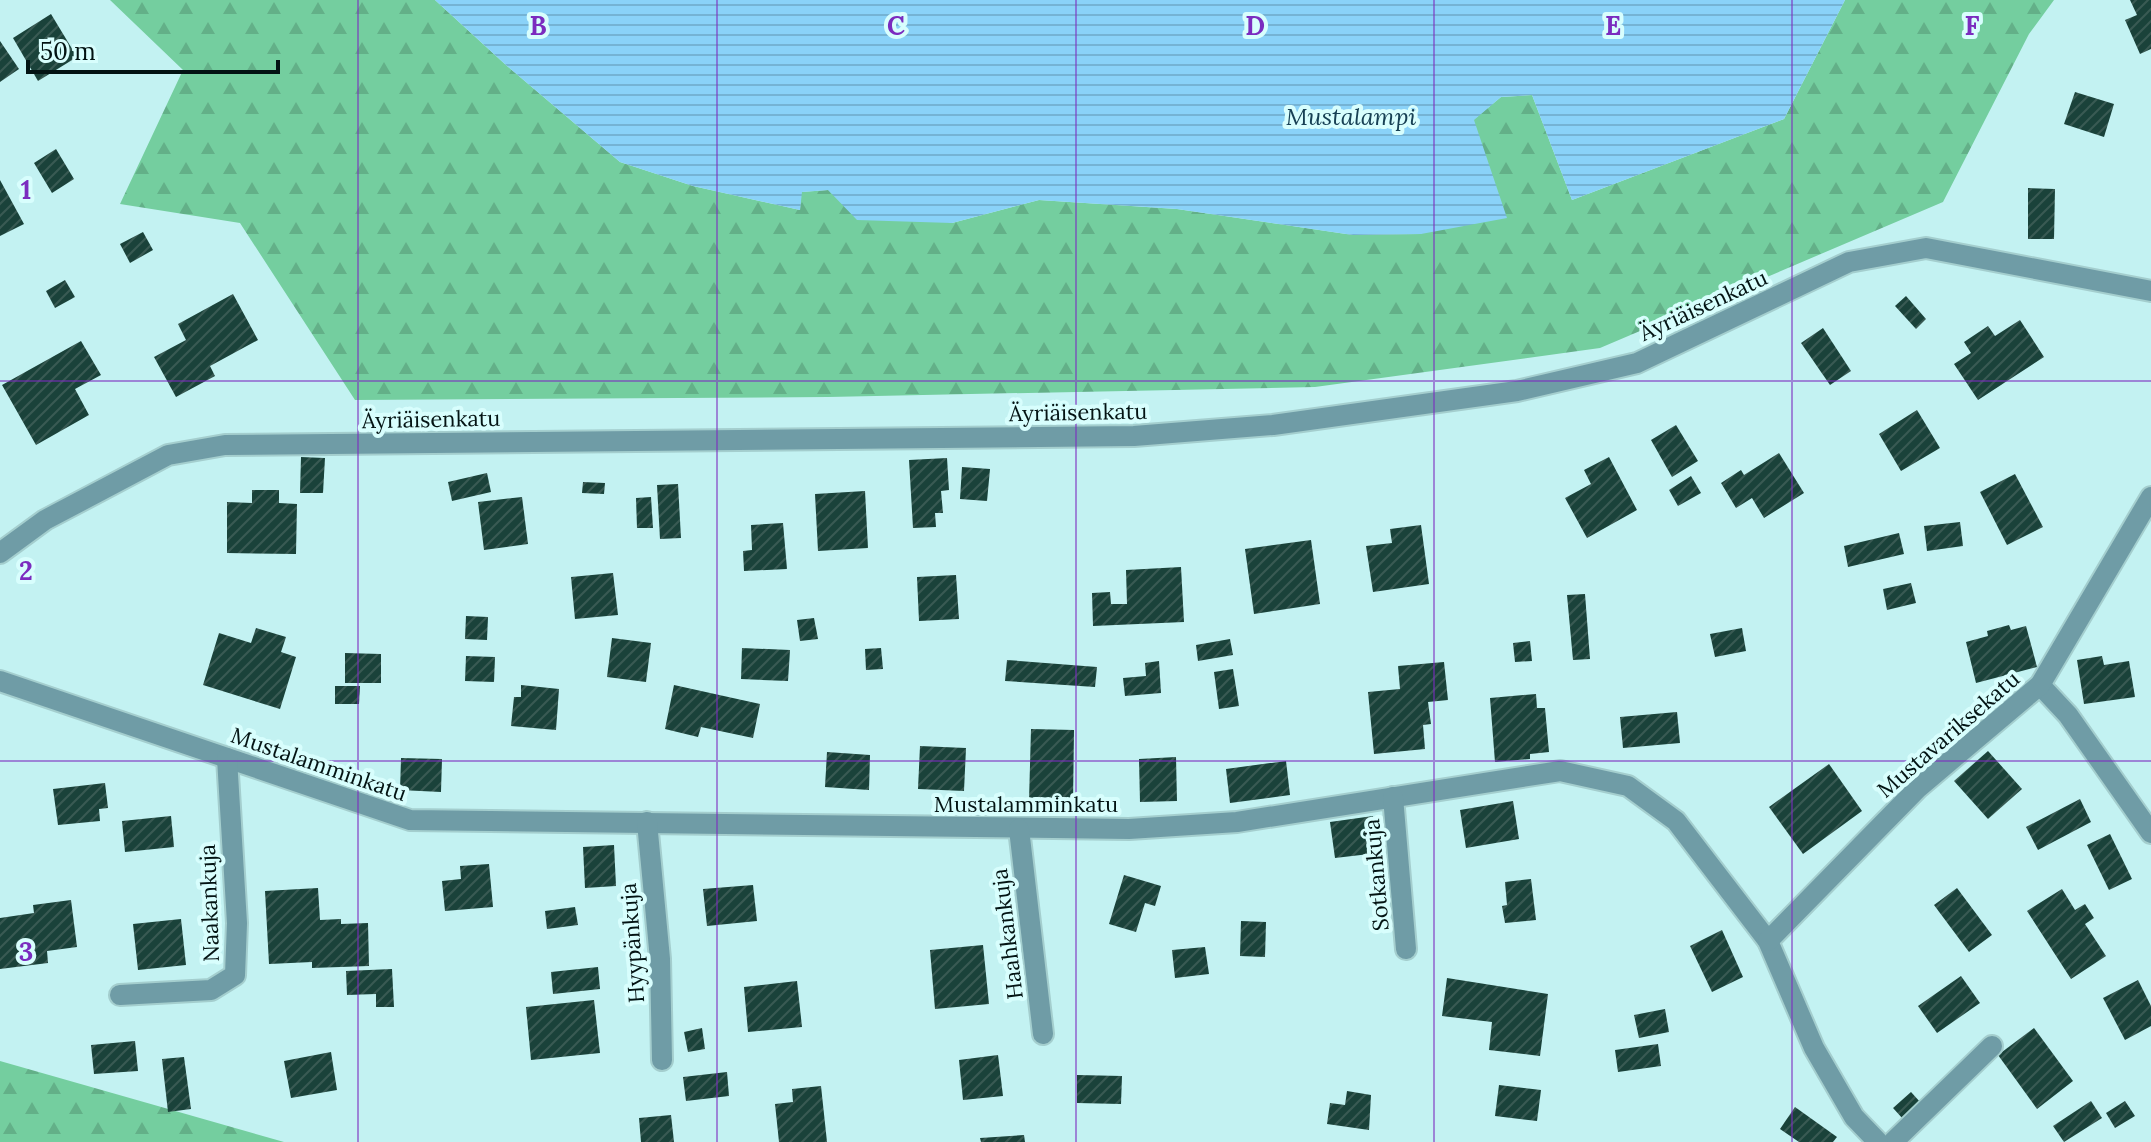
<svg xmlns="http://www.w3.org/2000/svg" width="2151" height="1142" viewBox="0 0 2151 1142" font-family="Lora,serif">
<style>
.forest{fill:url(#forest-firs)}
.water{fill:url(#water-rules)}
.building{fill:url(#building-hatch)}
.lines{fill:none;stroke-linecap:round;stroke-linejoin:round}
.service-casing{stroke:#a4cece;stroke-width:24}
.minor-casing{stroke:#a4cece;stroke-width:24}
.service{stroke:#6f9ca6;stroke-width:20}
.minor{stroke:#6f9ca6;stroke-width:20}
.grid{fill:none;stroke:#7b2cbf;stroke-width:2;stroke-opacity:0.55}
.labels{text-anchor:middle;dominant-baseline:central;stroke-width:8;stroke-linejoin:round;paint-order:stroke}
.street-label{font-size:22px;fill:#031313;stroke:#d8fefd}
.water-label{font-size:24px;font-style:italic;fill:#174054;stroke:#d8fefd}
.grid-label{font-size:26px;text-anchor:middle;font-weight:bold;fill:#7b2cbf;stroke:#d8fefd;stroke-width:8;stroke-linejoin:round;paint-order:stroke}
</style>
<defs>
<pattern id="forest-firs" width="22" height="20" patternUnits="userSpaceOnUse" patternTransform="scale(2)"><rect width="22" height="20" fill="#74ce9f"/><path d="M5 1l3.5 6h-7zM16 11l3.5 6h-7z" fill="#63b088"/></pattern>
<pattern id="water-rules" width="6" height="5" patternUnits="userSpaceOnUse" patternTransform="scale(2)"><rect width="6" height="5" fill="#8ad2f8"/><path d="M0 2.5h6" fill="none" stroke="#75b3d4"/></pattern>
<pattern id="building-hatch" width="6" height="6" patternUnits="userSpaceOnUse" patternTransform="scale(2)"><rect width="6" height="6" fill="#1a423a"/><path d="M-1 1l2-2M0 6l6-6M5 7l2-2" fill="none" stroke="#395a53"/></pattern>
</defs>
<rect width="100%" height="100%" fill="#c3f2f2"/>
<g class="forest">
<polygon points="110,0 435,0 507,66 620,162 693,186 800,210 801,192 828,190 952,223 1039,200 1177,209 1353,235 1421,234 1473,120 1501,97 1532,95 1572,200 1784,119 1845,0 2054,0 2029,34 1943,202 1600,348 1315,387 828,397 355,400 240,223 120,204 183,70"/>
<polygon points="0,1061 284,1142 0,1142"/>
</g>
<polygon class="water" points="435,0 1845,0 1784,119 1572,200 1532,95 1501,97 1474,120 1507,218 1421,234 1353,235 1177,209 1039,200 952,223 857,220 828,190 802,192 800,210 693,186 620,162 507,66"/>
<g class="building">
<polygon points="2130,0 2151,0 2151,49 2140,54 2125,20 2137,15"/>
<polygon points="51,14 77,57 38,81 13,38"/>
<polygon points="0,41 19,69 0,82"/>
<polygon points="2075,92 2114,104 2104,137 2064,124"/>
<polygon points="56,149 74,179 52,193 34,163"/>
<polygon points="0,180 24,224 0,236"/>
<polygon points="2028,188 2055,189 2054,239 2028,239"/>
<polygon points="143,232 153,250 130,263 120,244"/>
<polygon points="65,280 75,297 55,308 46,291"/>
<polygon points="233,294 258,340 210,366 215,376 176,397 154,357 186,340 178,324"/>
<polygon points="1906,296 1926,319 1916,329 1895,306"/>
<polygon points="2020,320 2044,357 1978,400 1954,364 1971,353 1964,342 1988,326 1995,336"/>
<polygon points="1823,328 1851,371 1830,385 1801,343"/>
<polygon points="81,341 101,375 75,389 89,415 36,445 2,385"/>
<polygon points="1917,410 1940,448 1901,471 1879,434"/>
<polygon points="1676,425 1698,461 1672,477 1651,440"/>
<polygon points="1779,453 1804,493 1764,518 1752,498 1736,508 1721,483 1741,470 1744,475"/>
<polygon points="301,457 325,458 323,493 300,493"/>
<polygon points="1609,457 1637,510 1587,538 1565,498 1591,484 1584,470"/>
<polygon points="947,458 949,490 941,491 943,513 935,513 936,527 913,528 909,460"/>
<polygon points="962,467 990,469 987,501 960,499"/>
<polygon points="487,473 491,492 452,501 448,482"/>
<polygon points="2015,474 2043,527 2007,545 1980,492"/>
<polygon points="1691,476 1701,493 1678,506 1669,490"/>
<polygon points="583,482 605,483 604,494 582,493"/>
<polygon points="678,484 681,538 660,539 657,485"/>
<polygon points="252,490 279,490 279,503 297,504 296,554 227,553 227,502 252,503"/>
<polygon points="865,491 868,548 818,551 815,494"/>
<polygon points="522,497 528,544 484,550 478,502"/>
<polygon points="651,497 653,528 637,528 636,498"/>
<polygon points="1960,522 1963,546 1927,551 1924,526"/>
<polygon points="783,523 787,569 744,571 743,551 752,550 751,525"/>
<polygon points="1421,525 1429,584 1373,592 1366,546 1392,543 1390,529"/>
<polygon points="1899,533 1904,554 1848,567 1844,546"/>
<polygon points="1311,540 1320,604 1254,614 1245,549"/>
<polygon points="1181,567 1184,622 1093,626 1092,593 1110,592 1111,604 1127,604 1126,570"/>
<polygon points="613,573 618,615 575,619 571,577"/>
<polygon points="956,575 959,619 919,621 917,577"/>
<polygon points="1911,583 1916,603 1887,610 1883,589"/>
<polygon points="1585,594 1590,659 1573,660 1567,595"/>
<polygon points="466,616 488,617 487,640 465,639"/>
<polygon points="814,618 818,639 800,641 797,620"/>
<polygon points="2009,625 2011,630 2026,626 2037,667 1976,683 1966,642 1988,636 1987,631"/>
<polygon points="256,628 286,637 281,652 296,657 280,709 203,685 219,633 251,643"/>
<polygon points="1742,628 1746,651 1715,657 1710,634"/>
<polygon points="612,638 651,643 646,682 607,677"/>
<polygon points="1230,639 1233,655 1198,661 1196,645"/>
<polygon points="1530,641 1532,661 1515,662 1513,643"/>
<polygon points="742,648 790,650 788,681 741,679"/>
<polygon points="881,648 883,669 866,670 865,649"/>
<polygon points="345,653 381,654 381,683 345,683"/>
<polygon points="466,656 495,657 494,682 465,681"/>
<polygon points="2102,656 2104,665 2129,661 2135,697 2084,704 2077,660"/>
<polygon points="1007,660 1097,667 1095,687 1005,681"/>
<polygon points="1159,661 1161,693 1125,696 1123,678 1146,676 1145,663"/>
<polygon points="1444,662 1448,700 1428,702 1431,724 1423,725 1425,749 1374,754 1368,692 1400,689 1398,666"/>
<polygon points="1233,669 1239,706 1219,709 1214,672"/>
<polygon points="521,685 559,689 556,730 511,726 514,697 521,697"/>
<polygon points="674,685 760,704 753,738 701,727 698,737 665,729"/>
<polygon points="335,686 360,686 359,704 335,704"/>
<polygon points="1536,694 1537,708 1545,708 1549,752 1530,754 1530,759 1495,762 1490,698"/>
<polygon points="1677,712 1680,743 1623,748 1620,717"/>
<polygon points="1031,729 1074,730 1073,803 1029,801"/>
<polygon points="920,746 966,748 964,791 918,789"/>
<polygon points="1988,751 2022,789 1988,819 1954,781"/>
<polygon points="827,752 870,755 869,790 825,787"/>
<polygon points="1176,757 1177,801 1140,802 1139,759"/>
<polygon points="401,758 442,759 441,792 400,790"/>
<polygon points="1286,761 1290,795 1230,803 1226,769"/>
<polygon points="1829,764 1862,811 1803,854 1769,807"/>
<polygon points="105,783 108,808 99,809 100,821 58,825 53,789"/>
<polygon points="2080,799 2091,822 2038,850 2026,827"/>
<polygon points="1513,801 1519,839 1466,848 1460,810"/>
<polygon points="171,816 174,847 125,852 122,821"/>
<polygon points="1373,816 1378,853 1335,858 1330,822"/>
<polygon points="2110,834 2132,879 2109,890 2087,845"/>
<polygon points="614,845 616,886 585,888 583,847"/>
<polygon points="489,864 493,907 445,911 442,881 461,879 460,866"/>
<polygon points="1124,875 1161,886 1155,906 1145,903 1136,932 1109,924"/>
<polygon points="1531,879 1536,920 1505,923 1502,906 1507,905 1505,882"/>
<polygon points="753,885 757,921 707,926 703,889"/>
<polygon points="318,888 320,920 341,919 341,924 368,923 369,966 312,968 312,962 269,964 265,891"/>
<polygon points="1957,888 1992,935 1969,952 1934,905"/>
<polygon points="2062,889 2075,910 2085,904 2094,918 2085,924 2106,956 2071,979 2027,911"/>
<polygon points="71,900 77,947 47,951 48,963 0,969 0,918 34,913 33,905"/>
<polygon points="575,907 578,925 547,929 545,911"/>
<polygon points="181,919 186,965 138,970 133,924"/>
<polygon points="1241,921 1266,922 1265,957 1240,956"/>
<polygon points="1722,930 1743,977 1712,992 1690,946"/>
<polygon points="983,945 989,1004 935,1009 930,950"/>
<polygon points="1205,947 1209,974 1175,978 1172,950"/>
<polygon points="598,967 600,989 553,994 551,972"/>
<polygon points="392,969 394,1007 376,1007 376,994 347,995 346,971"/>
<polygon points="1961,976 1980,1003 1937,1033 1918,1006"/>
<polygon points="1447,978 1548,994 1540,1056 1489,1050 1492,1022 1442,1016"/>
<polygon points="2138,980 2151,1006 2151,1026 2125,1040 2103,998"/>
<polygon points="797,981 802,1027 748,1032 744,987"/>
<polygon points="594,1000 600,1053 531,1060 526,1007"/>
<polygon points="1665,1009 1669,1032 1639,1038 1634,1015"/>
<polygon points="702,1028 705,1049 688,1052 684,1032"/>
<polygon points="2034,1028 2073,1081 2037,1109 1998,1055"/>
<polygon points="135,1041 138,1071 94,1074 91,1045"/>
<polygon points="1658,1044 1661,1066 1618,1072 1615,1050"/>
<polygon points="331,1052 337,1090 291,1098 284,1061"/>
<polygon points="998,1055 1003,1096 963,1100 959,1060"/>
<polygon points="184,1057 191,1109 168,1112 162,1059"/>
<polygon points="727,1072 729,1096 686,1101 683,1077"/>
<polygon points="1077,1075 1122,1076 1121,1104 1077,1103"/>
<polygon points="1499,1085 1541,1090 1537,1121 1495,1116"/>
<polygon points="821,1086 827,1142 779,1142 775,1104 793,1102 792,1089"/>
<polygon points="1347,1091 1371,1095 1369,1130 1327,1124 1330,1103 1345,1105"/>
<polygon points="1911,1092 1921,1103 1903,1119 1893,1108"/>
<polygon points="2091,1101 2102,1118 2064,1142 2053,1126"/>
<polygon points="2125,1101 2135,1116 2115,1128 2106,1113"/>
<polygon points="1795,1107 1837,1137 1833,1142 1799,1142 1780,1129"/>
<polygon points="671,1115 674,1142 641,1142 639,1118"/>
<polygon points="1024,1135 1025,1142 981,1142 980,1138"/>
</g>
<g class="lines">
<g class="service-casing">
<polyline id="service" points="1893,1142 1992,1046"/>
</g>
<g class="minor-casing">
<g id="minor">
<polyline points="0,553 45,520 168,455 225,445 1134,436 1273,425 1517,391 1637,363 1849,262 1926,248 2151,291"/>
<polyline points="0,681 410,820 1129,829 1237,822 1560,771 1628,786 1676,821 1768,941 1814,1048 1854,1117 1878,1142"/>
<polyline points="2040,685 2068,715 2151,833"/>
<polyline points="1393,797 1406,949"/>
<polyline points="647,822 660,959 662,1060"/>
<polyline points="1019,829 1043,1034"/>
<polyline points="1768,941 1918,788 2040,685 2151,497"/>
<polyline points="120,995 211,990 235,975 237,923 227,758"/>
</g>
</g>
<use href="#service" class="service"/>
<use href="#minor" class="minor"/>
</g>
<path class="grid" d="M358 0V1142M717 0V1142M1076 0V1142M1434 0V1142M1792 0V1142M0 381H2151M0 761H2151"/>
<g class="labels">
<g class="street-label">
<text transform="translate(1703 305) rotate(-25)">Äyriäisenkatu</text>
<text transform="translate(1078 412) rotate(-1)">Äyriäisenkatu</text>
<text transform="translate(431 419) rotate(-1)">Äyriäisenkatu</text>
<text transform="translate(1948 734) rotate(-41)">Mustavariksekatu</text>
<text transform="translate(319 764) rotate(19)">Mustalamminkatu</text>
<text x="1026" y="804">Mustalamminkatu</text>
<text transform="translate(1376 875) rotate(-95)">Sotkankuja</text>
<text transform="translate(209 903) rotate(-92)">Naakankuja</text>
<text transform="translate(1007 934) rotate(-97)">Haahkankuja</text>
<text transform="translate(632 943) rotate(-94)">Hyypänkuja</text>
</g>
<g class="water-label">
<text x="1351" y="116">Mustalampi</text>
</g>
</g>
<g class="grid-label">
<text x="538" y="35">B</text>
<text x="896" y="35">C</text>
<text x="1255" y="35">D</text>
<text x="1613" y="35">E</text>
<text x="1972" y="35">F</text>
<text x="26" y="199">1</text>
<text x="26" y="580">2</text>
<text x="26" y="961">3</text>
</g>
<path d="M28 60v12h250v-12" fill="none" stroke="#031313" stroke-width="4"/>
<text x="40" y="60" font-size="24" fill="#031313" stroke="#d8fefd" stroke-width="6" paint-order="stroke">50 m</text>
</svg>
